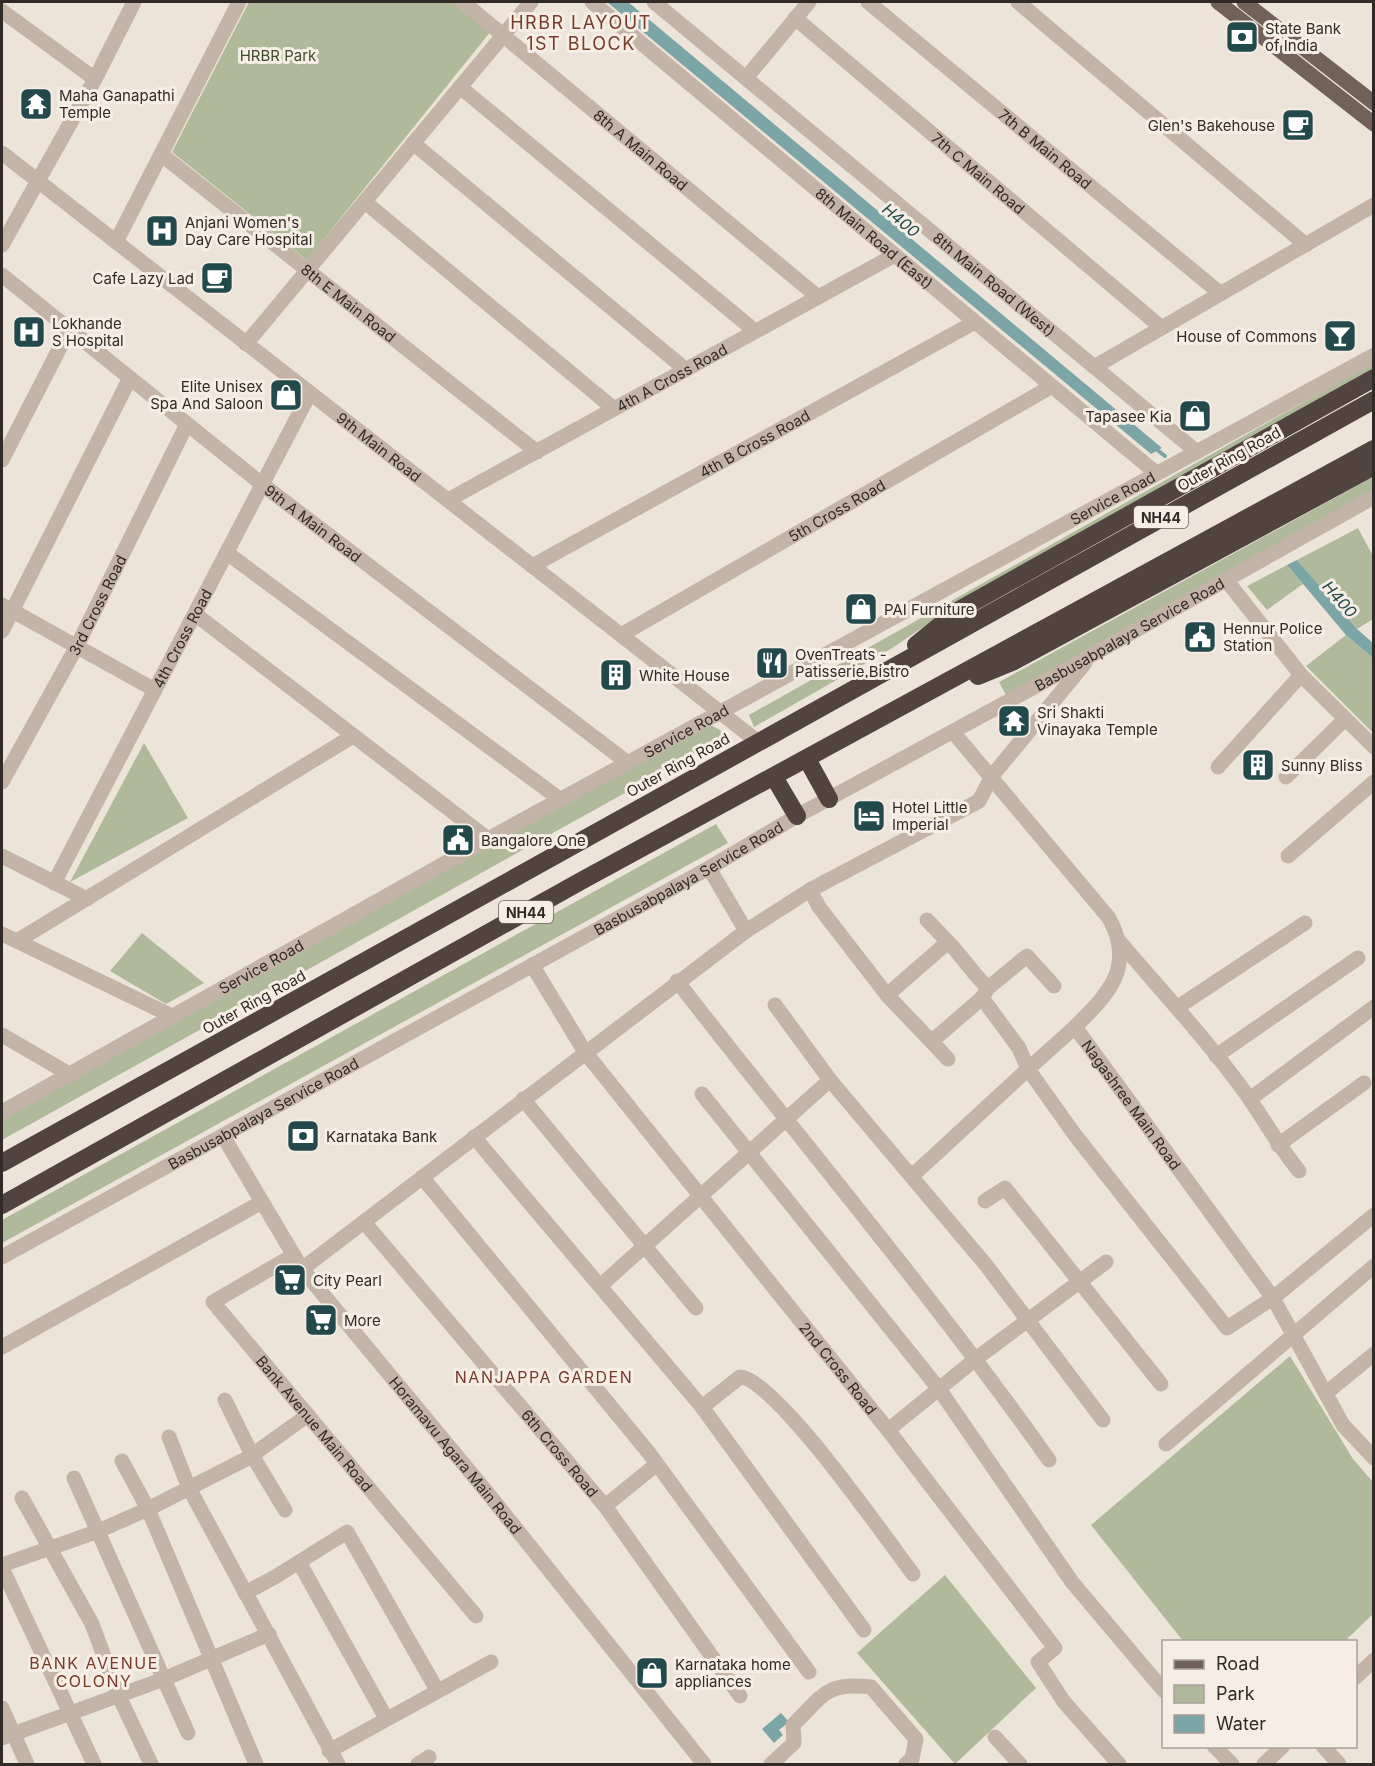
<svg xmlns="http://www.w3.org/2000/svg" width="1375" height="1766" viewBox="0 0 1375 1766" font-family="Inter,sans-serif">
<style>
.green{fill:#b0ba9b}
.water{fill:#7ca5a7}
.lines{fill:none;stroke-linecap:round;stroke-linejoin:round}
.stream{stroke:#7ca5a7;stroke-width:4}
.minor{stroke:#c4b4a7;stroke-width:15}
.major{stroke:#716159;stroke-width:15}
.highway{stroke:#51443f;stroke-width:18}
.labels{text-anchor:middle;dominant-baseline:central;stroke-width:6;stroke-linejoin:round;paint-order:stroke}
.shield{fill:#f6eee5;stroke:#6c655f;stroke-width:1.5}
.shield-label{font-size:14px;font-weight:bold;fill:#312a26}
.poi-label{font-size:15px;fill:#312a26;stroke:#f6eee5;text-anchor:start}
.park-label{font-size:15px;fill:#414c2d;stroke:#f6eee5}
.street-label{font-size:15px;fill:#312a26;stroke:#f6eee5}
.water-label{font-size:16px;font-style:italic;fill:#224a4d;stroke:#f6eee5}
.neighbourhood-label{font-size:16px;letter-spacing:1.5px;fill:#763c2a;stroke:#f6eee5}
.quarter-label{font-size:18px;letter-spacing:1.5px;fill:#763c2a;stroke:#f6eee5}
</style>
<rect width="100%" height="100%" fill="#ede4d9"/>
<g class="green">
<polygon points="249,2 454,2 491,31 307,260 172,152"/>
<polygon points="1373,363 1373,373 940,616 889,650 754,727 749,715"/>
<polygon points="1373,477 1373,492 1006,695 999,682"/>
<polygon points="1358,528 1373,556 1373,619 1357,629 1297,560"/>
<polygon points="1287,565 1303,584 1267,610 1247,586"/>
<polygon points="1346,635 1373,658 1373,733 1306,666"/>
<polygon points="709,724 729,735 2,1140 2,1113"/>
<polygon points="144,743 188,818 70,882"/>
<polygon points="716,824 728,843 2,1243 2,1220"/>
<polygon points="142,933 204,983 166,1004 110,971"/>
<polygon points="1290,1356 1353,1459 1373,1482 1373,1614 1345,1641 1183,1641 1091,1525"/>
<polygon points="945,1575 1036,1688 955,1764 857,1653"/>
</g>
<g class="water">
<polygon points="607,2 628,2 1162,448 1151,454"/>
<polygon points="1297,560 1357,629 1373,643 1373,658 1346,635 1287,565"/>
<polygon points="781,1713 789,1722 779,1730 783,1735 774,1743 762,1729"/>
</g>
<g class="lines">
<polyline class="stream" points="1156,449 1165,456"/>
<g class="minor">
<path id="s1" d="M463 2 818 297"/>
<path id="s2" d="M592 2 1156 473"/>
<path id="s3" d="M654 2 1197 452"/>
<path id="s4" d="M868 2 1221 294"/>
<polyline points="1018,2 1306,245"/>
<polyline points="2,11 95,79"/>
<path id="s5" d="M795 18 1162 328"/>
<polyline points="746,78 809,2"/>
<polyline points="460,87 755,331"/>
<polyline points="413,143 685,369"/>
<path id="s6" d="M2 153 757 741"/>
<path id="s7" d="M162 155 537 452"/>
<polyline points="365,202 613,408"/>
<polyline points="116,242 239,2"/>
<polyline points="2,245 95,79 134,2"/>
<path id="s8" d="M2 275 263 485 628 763"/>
<polyline points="246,344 531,2"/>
<polyline points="1094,367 1374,205"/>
<polyline points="2,460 69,330"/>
<path id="s9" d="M448 500 895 255"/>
<polyline points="227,553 561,800"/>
<path id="s10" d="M532 566 975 322"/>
<polyline points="1227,581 1301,675 1374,747"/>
<polyline points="2,605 155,690"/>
<polyline points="195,614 488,839"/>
<polyline points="2,631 130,378"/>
<path id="s11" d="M621 635 1052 386"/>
<path id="s12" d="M953 732 1109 918C1136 967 1108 994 1075 1027L1273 1298 1343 1425 1374 1458"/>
<polyline points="1218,767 1301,675"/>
<polyline points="1286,777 1345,719"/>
<path id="s13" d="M2 782 77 646 187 424"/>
<polyline points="2,856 87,899"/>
<polyline points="1288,856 1374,782"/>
<polyline points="709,868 746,931"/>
<path id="s14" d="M54 883 310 393"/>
<path d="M810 890 819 907 887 995 948 942C963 957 972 973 988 988L982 998 1019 1048 1028 1069 1075 1027"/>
<polyline points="927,920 948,942"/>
<polyline points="2,934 172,1016"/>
<polyline points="17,941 353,736"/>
<path d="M1120 942C1164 994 1210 1043 1249 1098 1266 1123 1280 1148 1299 1171"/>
<path id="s15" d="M532 965 585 1052 888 1430 1055 1648 1038 1662 1064 1702 1119 1764"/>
<path d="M677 981C801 1141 932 1295 1049 1460"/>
<polyline points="988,988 1027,956 1054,986"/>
<polyline points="887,995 948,1059"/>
<polyline points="775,1005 830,1080 986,1265 1103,1420"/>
<polyline points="1178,1007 1305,923"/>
<polyline points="2,1035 71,1075"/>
<polyline points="932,1041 982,998"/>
<polyline points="1216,1056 1358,958"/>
<polyline points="702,1094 939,1389 1072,1582 1164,1691"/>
<polyline points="523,1099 696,1308"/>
<polyline points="1250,1099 1374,1007"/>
<path id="s16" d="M2 1112 488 839 1374 355"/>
<path id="s17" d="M223 1136 302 1269 490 1496 704 1764"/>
<polyline points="474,1137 702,1407 864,1630"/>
<polyline points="1278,1145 1364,1083"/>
<polyline points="912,1176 1028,1069 1075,1135 1227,1328 1273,1298 1374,1215"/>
<polyline points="422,1177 649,1453 809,1672"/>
<polyline points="985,1201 1005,1188 1161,1384"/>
<path id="s18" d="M364 1222 605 1506 740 1696"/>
<path id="s19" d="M294 1255 213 1302 476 1616"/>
<path id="s20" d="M2 1257 709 868 797 816 1040 684 1374 497"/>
<polyline points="302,1269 746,931 810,890 979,801 992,776 1085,663"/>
<polyline points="600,1286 830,1080"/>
<polyline points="2,1347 262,1202"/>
<polyline points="1326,1393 1374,1354"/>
<polyline points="225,1400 252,1455 285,1510"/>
<path d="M702 1407 740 1377C775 1378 887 1540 913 1574"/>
<polyline points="888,1430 977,1358 1106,1262"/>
<polyline points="169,1437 189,1488 338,1764"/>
<polyline points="1166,1444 1374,1266"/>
<polyline points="122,1461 148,1509 256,1764"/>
<polyline points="74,1478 188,1733"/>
<polyline points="22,1498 92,1624 118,1694 151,1764"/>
<polyline points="605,1506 657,1464"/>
<polyline points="299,1562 386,1718"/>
<polyline points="2,1565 96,1532 148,1509 248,1458 308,1415"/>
<polyline points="2,1568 94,1764"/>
<polyline points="245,1593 275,1577 347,1532 437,1690"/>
<polyline points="1356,1677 1374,1660"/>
<polyline points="2,1708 27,1764"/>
<polyline points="995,1737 1020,1764"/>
<polyline points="2,1738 164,1679 269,1634"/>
<polyline points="1214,1746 1232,1764"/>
<polyline points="1323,1746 1339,1764"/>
<polyline points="329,1751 491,1662"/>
<polyline points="418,1764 429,1757"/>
<path d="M771 1764 794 1743 793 1725C824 1695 825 1682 871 1687L916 1739 912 1759 906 1764"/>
<polyline points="1264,1764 1283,1746"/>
</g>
<g class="major">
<polyline points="1218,2 1374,124"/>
<polyline points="1244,2 1374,103"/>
</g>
<g class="highway">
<polyline points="916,645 959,610 1374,378"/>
<polyline points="978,676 1012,662 1374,466"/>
<polyline points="807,759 829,799"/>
<polyline points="774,777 797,816"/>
<polyline points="2,1163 1374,400"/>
<polyline points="2,1205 581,881 1374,449"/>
</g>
</g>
<defs>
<g id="bank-square" transform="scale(1.725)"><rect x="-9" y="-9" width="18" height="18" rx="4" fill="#224a4d" stroke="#f6eee5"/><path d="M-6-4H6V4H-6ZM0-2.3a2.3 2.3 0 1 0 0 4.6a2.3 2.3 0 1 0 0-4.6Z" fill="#fff"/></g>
<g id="temple-square" transform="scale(1.725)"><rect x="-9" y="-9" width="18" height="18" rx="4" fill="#224a4d" stroke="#f6eee5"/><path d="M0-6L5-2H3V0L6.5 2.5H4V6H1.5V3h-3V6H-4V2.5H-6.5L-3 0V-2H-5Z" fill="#fff"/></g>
<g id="cafe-square" transform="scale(1.725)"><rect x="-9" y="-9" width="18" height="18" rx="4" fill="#224a4d" stroke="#f6eee5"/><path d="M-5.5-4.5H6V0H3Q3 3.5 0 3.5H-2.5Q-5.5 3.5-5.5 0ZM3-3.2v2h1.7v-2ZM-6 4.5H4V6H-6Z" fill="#fff"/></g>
<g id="hospital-square" transform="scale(1.725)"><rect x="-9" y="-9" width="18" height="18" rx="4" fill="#224a4d" stroke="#f6eee5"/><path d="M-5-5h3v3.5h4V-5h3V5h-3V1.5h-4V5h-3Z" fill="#fff"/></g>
<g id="bar-square" transform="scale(1.725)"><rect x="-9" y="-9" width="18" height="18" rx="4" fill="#224a4d" stroke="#f6eee5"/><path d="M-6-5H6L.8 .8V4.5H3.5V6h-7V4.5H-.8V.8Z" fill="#fff"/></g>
<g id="shop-square" transform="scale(1.725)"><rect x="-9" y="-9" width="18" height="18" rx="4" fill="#224a4d" stroke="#f6eee5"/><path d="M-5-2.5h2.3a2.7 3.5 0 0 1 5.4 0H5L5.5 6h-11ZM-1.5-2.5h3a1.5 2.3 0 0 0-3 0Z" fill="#fff"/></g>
<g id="civic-square" transform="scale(1.725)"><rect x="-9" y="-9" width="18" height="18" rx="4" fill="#224a4d" stroke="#f6eee5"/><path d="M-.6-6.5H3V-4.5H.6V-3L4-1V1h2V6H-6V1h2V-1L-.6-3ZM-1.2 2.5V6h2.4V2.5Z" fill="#fff"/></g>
<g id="restaurant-square" transform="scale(1.725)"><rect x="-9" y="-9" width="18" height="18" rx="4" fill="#224a4d" stroke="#f6eee5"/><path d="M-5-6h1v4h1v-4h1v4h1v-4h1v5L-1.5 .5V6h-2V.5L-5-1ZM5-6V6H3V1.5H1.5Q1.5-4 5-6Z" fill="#fff"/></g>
<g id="building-square" transform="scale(1.725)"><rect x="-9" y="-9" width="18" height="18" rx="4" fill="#224a4d" stroke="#f6eee5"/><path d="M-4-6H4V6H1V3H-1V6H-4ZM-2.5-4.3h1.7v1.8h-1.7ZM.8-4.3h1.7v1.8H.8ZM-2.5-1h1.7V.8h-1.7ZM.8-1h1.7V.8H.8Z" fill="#fff"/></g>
<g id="hotel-square" transform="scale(1.725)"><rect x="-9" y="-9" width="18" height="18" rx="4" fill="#224a4d" stroke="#f6eee5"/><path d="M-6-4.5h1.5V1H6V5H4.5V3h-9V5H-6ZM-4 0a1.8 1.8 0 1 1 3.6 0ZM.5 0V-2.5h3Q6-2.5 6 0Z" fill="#fff"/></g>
<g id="supermarket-square" transform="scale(1.725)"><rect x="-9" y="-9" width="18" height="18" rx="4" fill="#224a4d" stroke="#f6eee5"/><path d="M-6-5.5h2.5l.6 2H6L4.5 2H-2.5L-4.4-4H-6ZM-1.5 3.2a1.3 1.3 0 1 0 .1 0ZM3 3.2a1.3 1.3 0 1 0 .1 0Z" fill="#fff"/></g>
</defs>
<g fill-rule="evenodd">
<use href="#bank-square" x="1242" y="37"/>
<use href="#temple-square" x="36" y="104"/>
<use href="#cafe-square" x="1298" y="125"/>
<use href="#hospital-square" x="162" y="231"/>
<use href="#cafe-square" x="217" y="278"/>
<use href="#hospital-square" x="29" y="332"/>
<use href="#bar-square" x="1340" y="336"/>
<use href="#shop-square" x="286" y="395"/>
<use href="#shop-square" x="1195" y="416"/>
<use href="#shop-square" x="861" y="609"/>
<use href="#civic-square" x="1200" y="637"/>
<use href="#restaurant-square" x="772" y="663"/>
<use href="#building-square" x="616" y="675"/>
<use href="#temple-square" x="1014" y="721"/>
<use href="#building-square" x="1258" y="765"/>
<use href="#hotel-square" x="869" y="816"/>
<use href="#civic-square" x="458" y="840"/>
<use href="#bank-square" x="303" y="1136"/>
<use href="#supermarket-square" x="290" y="1280"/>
<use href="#supermarket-square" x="321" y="1320"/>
<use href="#shop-square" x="652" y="1673"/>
</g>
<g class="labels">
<g class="shield">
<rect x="1134" y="506" width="54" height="22" rx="4.5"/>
<rect x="499" y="901" width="54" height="22" rx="4.5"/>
</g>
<g class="shield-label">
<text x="1161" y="517">NH44</text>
<text x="526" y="912">NH44</text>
</g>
<g class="poi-label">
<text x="1265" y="28">State Bank<tspan x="1265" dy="17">of India</tspan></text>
<text x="59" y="95">Maha Ganapathi<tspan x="59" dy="17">Temple</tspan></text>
<text x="1275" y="125" text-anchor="end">Glen's Bakehouse</text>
<text x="185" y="222">Anjani Women's<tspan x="185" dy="17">Day Care Hospital</tspan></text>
<text x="194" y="278" text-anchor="end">Cafe Lazy Lad</text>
<text x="52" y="323">Lokhande<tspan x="52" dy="17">S Hospital</tspan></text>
<text x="1317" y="336" text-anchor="end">House of Commons</text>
<text x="263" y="386" text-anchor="end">Elite Unisex<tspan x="263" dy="17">Spa And Saloon</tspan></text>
<text x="1172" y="416" text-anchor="end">Tapasee Kia</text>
<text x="884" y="609">PAI Furniture</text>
<text x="1223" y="628">Hennur Police<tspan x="1223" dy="17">Station</tspan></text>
<text x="795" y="654">OvenTreats -<tspan x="795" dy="17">Patisserie.Bistro</tspan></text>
<text x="639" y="675">White House</text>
<text x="1037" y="712">Sri Shakti<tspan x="1037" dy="17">Vinayaka Temple</tspan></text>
<text x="1281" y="765">Sunny Bliss</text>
<text x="892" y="807">Hotel Little<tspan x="892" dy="17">Imperial</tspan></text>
<text x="481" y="840">Bangalore One</text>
<text x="326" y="1136">Karnataka Bank</text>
<text x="313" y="1280">City Pearl</text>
<text x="344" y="1320">More</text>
<text x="675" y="1664">Karnataka home<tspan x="675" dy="17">appliances</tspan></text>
</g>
<g class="park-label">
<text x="278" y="55">HRBR Park</text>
</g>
<g class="street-label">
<text stroke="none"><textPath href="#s4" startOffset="230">7th B Main Road</textPath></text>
<text stroke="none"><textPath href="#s1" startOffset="231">8th A Main Road</textPath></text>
<text stroke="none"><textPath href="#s5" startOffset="240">7th C Main Road</textPath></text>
<text stroke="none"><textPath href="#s2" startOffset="368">8th Main Road (East)</textPath></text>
<text stroke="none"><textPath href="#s3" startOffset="442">8th Main Road (West)</textPath></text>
<text stroke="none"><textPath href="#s7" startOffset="238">8th E Main Road</textPath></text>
<text stroke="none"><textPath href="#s9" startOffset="255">4th A Cross Road</textPath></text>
<text stroke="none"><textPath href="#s10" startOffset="254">4th B Cross Road</textPath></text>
<text stroke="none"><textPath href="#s6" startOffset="478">9th Main Road</textPath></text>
<text transform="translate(1229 459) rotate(-29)">Outer Ring Road</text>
<text stroke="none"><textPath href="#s16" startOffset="1269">Service Road</textPath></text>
<text stroke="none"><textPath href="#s11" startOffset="249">5th Cross Road</textPath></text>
<text stroke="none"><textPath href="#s8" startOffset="398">9th A Main Road</textPath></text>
<text stroke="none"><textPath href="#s13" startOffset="201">3rd Cross Road</textPath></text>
<text stroke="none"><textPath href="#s20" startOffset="1288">Basbusabpalaya Service Road</textPath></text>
<text stroke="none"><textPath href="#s14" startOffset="276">4th Cross Road</textPath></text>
<text stroke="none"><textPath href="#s16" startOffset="783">Service Road</textPath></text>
<text transform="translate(678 765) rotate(-29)">Outer Ring Road</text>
<text stroke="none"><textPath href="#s20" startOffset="784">Basbusabpalaya Service Road</textPath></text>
<text stroke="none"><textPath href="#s16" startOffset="297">Service Road</textPath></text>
<text transform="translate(254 1002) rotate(-29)">Outer Ring Road</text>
<text stroke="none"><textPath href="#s12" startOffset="465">Nagashree Main Road</textPath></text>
<text stroke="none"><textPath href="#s20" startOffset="298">Basbusabpalaya Service Road</textPath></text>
<text stroke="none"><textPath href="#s15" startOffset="507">2nd Cross Road</textPath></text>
<text stroke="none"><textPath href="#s19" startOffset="252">Bank Avenue Main Road</textPath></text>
<text stroke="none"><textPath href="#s18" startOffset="303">6th Cross Road</textPath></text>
<text stroke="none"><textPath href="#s17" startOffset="396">Horamavu Agara Main Road</textPath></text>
</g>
<g class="water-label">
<text transform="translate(901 220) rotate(40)">H400</text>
<text transform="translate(1340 599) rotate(49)">H400</text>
</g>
<g class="neighbourhood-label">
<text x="544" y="1377">NANJAPPA GARDEN</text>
<text x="94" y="1663">BANK AVENUE<tspan x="94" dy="18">COLONY</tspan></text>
</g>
<g class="quarter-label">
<text x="581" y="22">HRBR LAYOUT<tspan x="581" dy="21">1ST BLOCK</tspan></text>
</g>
</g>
<rect width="1375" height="1766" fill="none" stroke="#312a26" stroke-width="6"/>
<rect x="1162" y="1640" width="195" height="108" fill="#f6eee5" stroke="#a7a099" stroke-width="1.5"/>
<rect x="1174" y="1660" width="30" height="9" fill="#716159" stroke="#a7a099" stroke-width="1.5"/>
<text x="1216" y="1670" font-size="18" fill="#312a26">Road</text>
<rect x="1174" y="1685" width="30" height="18" fill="#b0ba9b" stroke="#a7a099" stroke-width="1.5"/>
<text x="1216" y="1700" font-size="18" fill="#312a26">Park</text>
<rect x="1174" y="1715" width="30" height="18" fill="#7ca5a7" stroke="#a7a099" stroke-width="1.5"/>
<text x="1216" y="1730" font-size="18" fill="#312a26">Water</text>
</svg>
